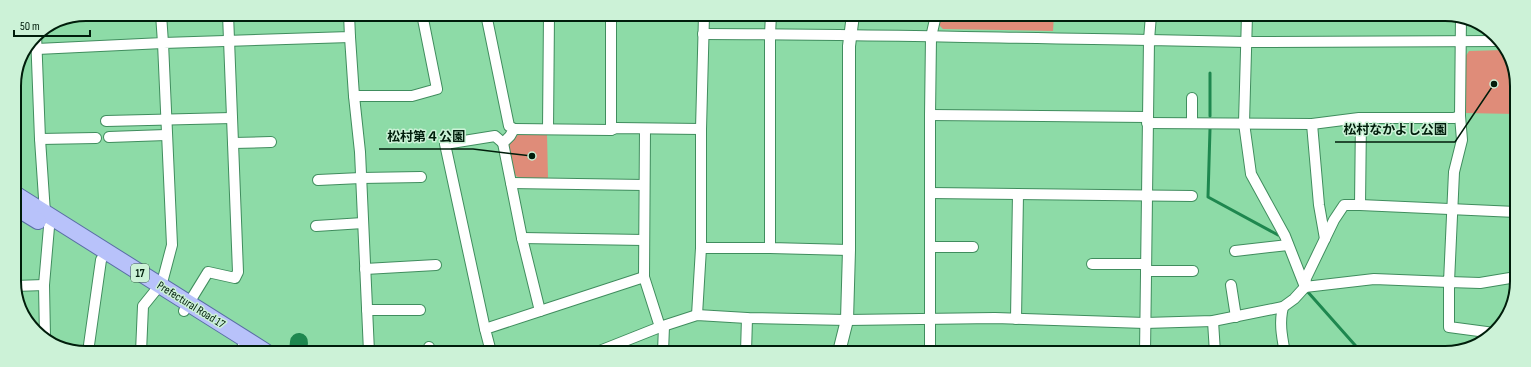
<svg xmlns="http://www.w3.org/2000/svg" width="1531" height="367" viewBox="0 0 1531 367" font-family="'Sofia Sans Condensed','Noto Sans JP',sans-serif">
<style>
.green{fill:#df8c79}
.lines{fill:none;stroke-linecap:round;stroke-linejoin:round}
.stream{stroke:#1e874f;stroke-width:3}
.river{stroke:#1e874f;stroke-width:18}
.minor-casing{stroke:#408d5e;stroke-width:12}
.tertiary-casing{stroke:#408d5e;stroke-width:14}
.primary-casing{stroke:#596ea4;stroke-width:18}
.minor{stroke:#fff;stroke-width:10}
.tertiary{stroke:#fff;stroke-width:12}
.primary{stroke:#b8c2fa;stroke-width:16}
.labels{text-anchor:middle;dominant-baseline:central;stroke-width:3;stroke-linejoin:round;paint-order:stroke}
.shield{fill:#ccf2d7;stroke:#3d5d48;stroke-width:1}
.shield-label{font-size:11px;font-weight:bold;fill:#001d0b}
.street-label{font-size:12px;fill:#001d0b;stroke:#ccf2d7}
.rim{fill:none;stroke:#001d0b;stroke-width:2}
.leader{fill:none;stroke:#001d0b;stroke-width:1.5}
.callout-dot{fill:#001d0b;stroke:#ccf2d7;stroke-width:1.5}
.callout-label{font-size:13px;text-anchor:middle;font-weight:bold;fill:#001d0b;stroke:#ccf2d7;stroke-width:3;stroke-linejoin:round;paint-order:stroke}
</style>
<rect width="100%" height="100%" fill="#8ddba7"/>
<g class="green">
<polygon points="941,15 1054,15 1053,31 943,29 939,25"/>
<polygon points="1504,50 1516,72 1516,114 1464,113 1464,59 1469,51"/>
<polygon points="521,132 547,133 548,179 520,178 514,175 507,145"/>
</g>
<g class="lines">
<g class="stream">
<polyline points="1210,116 1210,73"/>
<polyline points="1210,129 1208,197 1278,235"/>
<polyline points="1307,291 1362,353"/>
</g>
<polyline class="river" points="298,352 299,342"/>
<g class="minor-casing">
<g id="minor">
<polyline points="486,14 509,126 514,129 510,136 503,143 522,238 540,311 485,329 491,352"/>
<polyline points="771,15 770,34 770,248 849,250"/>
<polyline points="1247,15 1244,123 1251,174 1285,236 1305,287 1374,279 1449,282 1454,172 1462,140 1460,116 1461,16"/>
<polyline points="36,34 40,139 45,213"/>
<path d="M703 34C852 34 1000 38 1149 40L1151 15"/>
<polyline points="350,37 354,96"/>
<polyline points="37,49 163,43 161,14"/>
<polyline points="1192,98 1192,123"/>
<polyline points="930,115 1147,117"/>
<polyline points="106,121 232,118"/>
<polyline points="1147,123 1312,124 1359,118 1454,118 1460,116"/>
<polyline points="1312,124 1319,205 1325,239"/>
<polyline points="514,129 611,130 616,128 701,129"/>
<polyline points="548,129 549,14"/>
<polyline points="645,129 644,277 660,327"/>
<polyline points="611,130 611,15"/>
<polyline points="109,137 166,135"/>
<polyline points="40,139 96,138"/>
<polyline points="233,143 271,142"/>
<polyline points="318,180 361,178 421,177"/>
<polyline points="511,183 644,185"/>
<polyline points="930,193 1192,196"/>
<polyline points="1360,205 1361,118"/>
<polyline points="316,226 363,223"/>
<polyline points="522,238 644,240"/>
<polyline points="931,247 973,247"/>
<polyline points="701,248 770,248"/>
<polyline points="1235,251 1288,245"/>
<polyline points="1092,264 1146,264"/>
<polyline points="365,269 436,265"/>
<polyline points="1146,271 1193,271"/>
<polyline points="1231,285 1236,317"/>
<polyline points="15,286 44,285"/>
<polyline points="1514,298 1516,281"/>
<path d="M1283 307C1279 323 1282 337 1285 353"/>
<polyline points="367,310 420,310"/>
<polyline points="184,311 208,272 235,278 238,272 228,14"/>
<polyline points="540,311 644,277"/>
<polyline points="697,315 701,248 701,129 704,15"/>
<polyline points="1016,319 1018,194"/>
<polyline points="1213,321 1215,353"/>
<polyline points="485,329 445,144 495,136 503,143"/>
<polyline points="1494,333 1449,327 1449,282 1480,283 1516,277"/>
<polyline points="45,337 44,285 49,227 54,218"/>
<polyline points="429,347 430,352"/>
<polyline points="88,352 101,260 106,252"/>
<polyline points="141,352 143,306 160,285 163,279 172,245 163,43 350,37 349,14"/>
<polyline points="239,352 247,340"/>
<polyline points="369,352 360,152 354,96 412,96 437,89 422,14"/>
<polyline points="597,352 660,327 697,315 747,318 847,320 995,318 1145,323 1213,321 1283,307 1294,299 1305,287 1306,278 1334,220 1344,205 1360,205 1516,212"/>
<polyline points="663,352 664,326"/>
<polyline points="746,352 747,318"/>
<polyline points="930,352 930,115 931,37 936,15"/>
<polyline points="1145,353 1149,40 1247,42 1499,41"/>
</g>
</g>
<g class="tertiary-casing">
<polyline id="tertiary" points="839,352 847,320 849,250 849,46 853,15"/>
</g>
<g class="primary-casing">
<g id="primary">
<polyline points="15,194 266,352"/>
<polyline points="15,207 38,221"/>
</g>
</g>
<use href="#minor" class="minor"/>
<use href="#tertiary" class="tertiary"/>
<use href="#primary" class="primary"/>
</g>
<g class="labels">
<rect class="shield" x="131" y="264" width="18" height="18" rx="3"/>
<g class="shield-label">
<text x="140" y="273">17</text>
</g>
<g class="street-label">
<text transform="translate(191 305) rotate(32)">Prefectural Road 17</text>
</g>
</g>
<path d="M0 0H1531V367H0ZM86 21H1445A65 65 0 0 1 1510 86V281A65 65 0 0 1 1445 346H86A65 65 0 0 1 21 281V86A65 65 0 0 1 86 21Z" fill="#ccf2d7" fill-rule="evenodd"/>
<path class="rim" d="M86 21H1445A65 65 0 0 1 1510 86V281A65 65 0 0 1 1445 346H86A65 65 0 0 1 21 281V86A65 65 0 0 1 86 21Z"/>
<path class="leader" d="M1494 84L1455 142H1335M532 156L473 149H379"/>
<g class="callout-dot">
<circle cx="1494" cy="84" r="4"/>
<circle cx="532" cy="156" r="4"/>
</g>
<g class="callout-label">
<text x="1395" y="134">松村なかよし公園</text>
<text x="426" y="141">松村第４公園</text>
</g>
<path d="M14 30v6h76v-6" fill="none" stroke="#001d0b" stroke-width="2"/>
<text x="20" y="30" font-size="12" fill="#001d0b" stroke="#ccf2d7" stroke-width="3" paint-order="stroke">50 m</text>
</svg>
